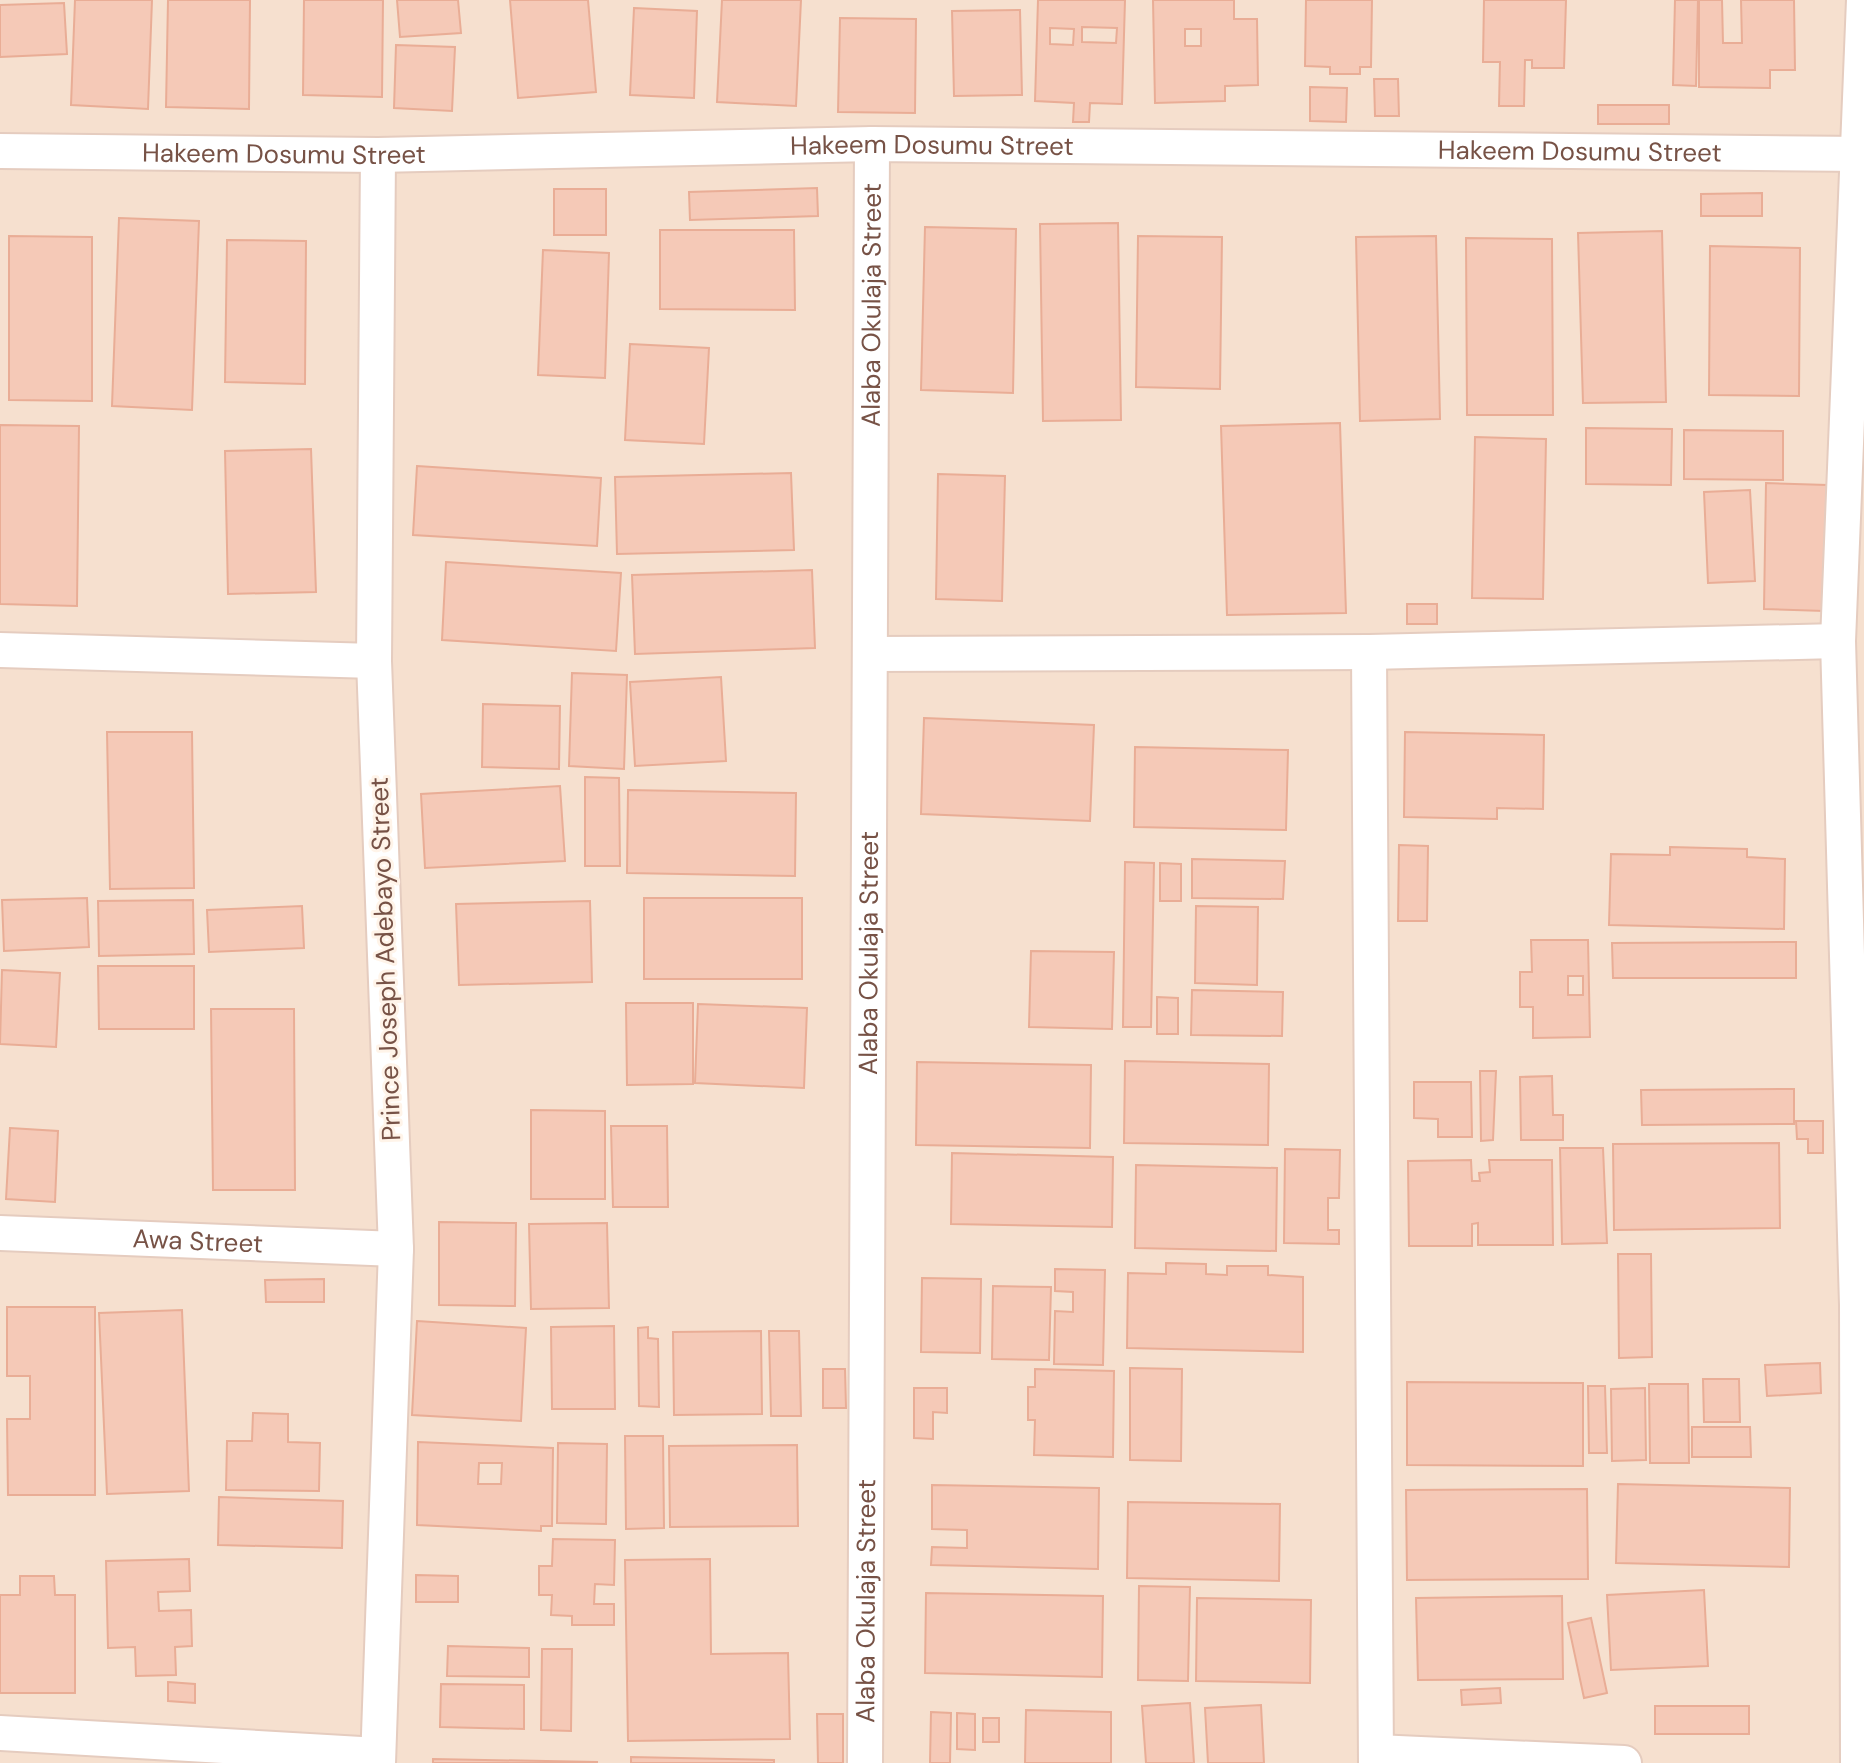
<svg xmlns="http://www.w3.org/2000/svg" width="1864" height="1763" viewBox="0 0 1864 1763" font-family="'DM Sans',sans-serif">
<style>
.residential{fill:#f6e0cf}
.building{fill:#f5c9b7;stroke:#e9ad96;stroke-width:2;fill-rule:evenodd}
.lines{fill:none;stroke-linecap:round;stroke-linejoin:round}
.minor-casing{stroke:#e5ccbf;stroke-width:38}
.minor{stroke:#fff;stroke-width:34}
.labels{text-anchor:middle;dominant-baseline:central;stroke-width:6;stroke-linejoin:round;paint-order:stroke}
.street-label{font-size:26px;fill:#775246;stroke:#fff4e9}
</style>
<rect width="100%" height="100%" fill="#fef0e1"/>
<rect class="residential" x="0" y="0" width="1864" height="1763"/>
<g class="building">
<polygon points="75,0 152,0 148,109 71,105"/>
<polygon points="168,0 250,0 249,109 166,107"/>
<polygon points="304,0 383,0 382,97 303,95"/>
<polygon points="397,0 458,0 461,33 400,37"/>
<polygon points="510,0 588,0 596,92 518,98"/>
<polygon points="722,0 801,0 796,106 717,102"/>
<path d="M1038 0H1125L1122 104 1090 103 1089 122H1073L1074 103 1035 101ZM1082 27 1117 28 1116 43 1082 42ZM1050 28 1074 29 1073 45 1050 44Z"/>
<path d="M1153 0H1234V19H1257L1258 85 1225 86V101L1155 103ZM1185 29H1201V46H1185Z"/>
<polygon points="1306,0 1372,0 1371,67 1360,67 1360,74 1330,74 1330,67 1305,66"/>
<polygon points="1484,0 1566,0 1564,68 1532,68 1532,60 1525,60 1524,106 1499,106 1500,62 1483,62"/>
<polygon points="1675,0 1698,0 1696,86 1673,85"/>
<polygon points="1699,0 1722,0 1723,43 1742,43 1741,0 1794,0 1795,70 1770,70 1770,88 1699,87"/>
<polygon points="64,3 67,54 0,57 0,5"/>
<polygon points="634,8 697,11 694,98 630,95"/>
<polygon points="1020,10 1022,95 954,96 952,11"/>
<polygon points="840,18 916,19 915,113 838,112"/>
<polygon points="396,45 455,47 452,111 394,108"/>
<polygon points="1374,79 1398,79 1399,116 1375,116"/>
<polygon points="1310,87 1347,88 1346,122 1310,121"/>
<rect x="1598" y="105" width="71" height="19"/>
<polygon points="817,188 818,216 690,220 689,192"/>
<rect x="554" y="189" width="52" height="46"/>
<polygon points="1762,193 1762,216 1701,216 1701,194"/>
<polygon points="119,218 199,221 192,410 112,406"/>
<polygon points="1118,223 1121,420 1043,421 1040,224"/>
<polygon points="925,227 1016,229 1013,393 921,390"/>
<polygon points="660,230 794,230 795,310 660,309"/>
<polygon points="1662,231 1666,402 1583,403 1578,233"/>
<polygon points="9,236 92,237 92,401 9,400"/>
<polygon points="1138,236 1222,237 1220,389 1136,387"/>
<polygon points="1436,236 1440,419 1360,421 1356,237"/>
<polygon points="1466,238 1552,239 1553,415 1467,415"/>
<polygon points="227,240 306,241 305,384 225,382"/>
<polygon points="1710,246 1800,248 1799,396 1709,395"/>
<polygon points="543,250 609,253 605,378 538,375"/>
<polygon points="630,344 709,348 704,444 625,440"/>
<polygon points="1340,423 1346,613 1227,615 1221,426"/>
<polygon points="0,425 79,426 77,606 0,604"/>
<polygon points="1586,428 1672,429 1671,485 1586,484"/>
<polygon points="1684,430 1783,431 1783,480 1684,479"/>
<polygon points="1475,437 1546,439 1543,599 1472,598"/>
<polygon points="311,449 316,592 228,594 225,451"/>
<polygon points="417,466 601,478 597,546 413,535"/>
<polygon points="791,473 794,550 617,554 615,477"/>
<polygon points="938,474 1005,476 1002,601 936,599"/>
<polygon points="1766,483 1827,485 1824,611 1764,609"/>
<polygon points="1750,490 1755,581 1708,583 1704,492"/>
<polygon points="446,562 621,573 616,651 442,640"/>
<polygon points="812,570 815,648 635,654 632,575"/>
<rect x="1407" y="604" width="30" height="20"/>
<polygon points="572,673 627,675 624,769 569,766"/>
<polygon points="721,677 726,761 635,766 630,682"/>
<polygon points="483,704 560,706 559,769 482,767"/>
<polygon points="924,718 1094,725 1090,821 921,814"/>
<polygon points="107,732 192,732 194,888 110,889"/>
<polygon points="1405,732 1544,735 1543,809 1497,808 1497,819 1404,817"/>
<polygon points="1135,747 1288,750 1286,830 1134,827"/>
<polygon points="585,777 619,778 620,866 585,866"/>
<polygon points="560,786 565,861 425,868 421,794"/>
<polygon points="628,790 796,793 795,876 627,873"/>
<polygon points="1399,845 1428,846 1427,921 1398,921"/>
<polygon points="1670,847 1747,849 1747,857 1785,859 1784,929 1609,925 1611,854 1670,855"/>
<polygon points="1192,859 1285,861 1283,899 1192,898"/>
<polygon points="1125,862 1154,863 1151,1027 1123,1027"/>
<polygon points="1160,863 1181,864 1181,901 1160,901"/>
<polygon points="87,898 89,947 4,951 2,900"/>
<rect x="644" y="898" width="158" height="81"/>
<polygon points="193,900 194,954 99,956 98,901"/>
<polygon points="590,901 592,982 459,985 456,904"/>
<polygon points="302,906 304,948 209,952 207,910"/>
<polygon points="1196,906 1258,907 1257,985 1195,983"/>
<path d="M1531 940H1588L1590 1037 1533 1038V1007H1520V972H1532ZM1568 976H1583V995H1568Z"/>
<polygon points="1796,942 1796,978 1613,978 1612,943"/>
<polygon points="1031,951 1114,952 1112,1029 1029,1027"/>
<polygon points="98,966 194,966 194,1029 99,1029"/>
<polygon points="2,970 60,973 56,1047 0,1044"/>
<polygon points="1192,990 1283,992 1282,1036 1191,1035"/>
<polygon points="1157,997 1178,998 1178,1034 1157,1034"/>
<polygon points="626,1003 693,1003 693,1084 627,1085"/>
<polygon points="698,1004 807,1008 804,1088 695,1083"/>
<polygon points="211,1009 294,1009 295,1190 213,1190"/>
<polygon points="1125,1061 1269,1064 1268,1145 1124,1143"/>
<polygon points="917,1062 1091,1065 1090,1148 916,1145"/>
<polygon points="1480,1071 1496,1071 1493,1140 1481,1141"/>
<polygon points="1552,1076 1553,1115 1563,1115 1563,1140 1521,1140 1520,1077"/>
<polygon points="1414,1082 1471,1082 1472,1137 1438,1137 1438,1119 1414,1118"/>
<polygon points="1794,1089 1794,1124 1642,1125 1641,1090"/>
<polygon points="531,1110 605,1111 605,1199 531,1199"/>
<polygon points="1796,1121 1823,1121 1823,1153 1808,1153 1808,1139 1797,1139"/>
<polygon points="611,1126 667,1126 668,1207 613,1207"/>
<polygon points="10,1128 58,1131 55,1202 6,1199"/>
<polygon points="1779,1143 1780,1228 1614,1230 1613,1144"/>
<polygon points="1560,1148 1603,1148 1607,1243 1562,1244"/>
<polygon points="1285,1149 1340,1150 1339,1198 1328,1198 1328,1230 1339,1230 1339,1244 1284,1243"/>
<polygon points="952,1153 1113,1157 1112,1227 951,1224"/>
<polygon points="1471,1160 1472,1181 1480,1181 1479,1173 1490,1172 1489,1160 1552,1160 1553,1245 1478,1245 1478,1223 1472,1224 1472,1246 1409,1246 1408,1161"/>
<polygon points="1136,1165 1277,1168 1276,1251 1135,1248"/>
<polygon points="439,1222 516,1223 515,1306 439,1305"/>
<polygon points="607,1223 609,1308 531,1309 529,1224"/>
<polygon points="1618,1254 1651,1254 1652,1357 1619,1358"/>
<polygon points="1166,1263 1206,1264 1206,1274 1227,1275 1227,1266 1268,1266 1268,1275 1303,1277 1303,1352 1127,1348 1128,1273 1166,1274"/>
<polygon points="1055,1269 1105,1270 1103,1365 1054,1364 1055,1311 1073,1312 1073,1292 1055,1291"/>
<polygon points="922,1278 981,1279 980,1353 921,1352"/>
<polygon points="324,1279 324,1302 266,1302 265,1280"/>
<polygon points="993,1286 1051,1287 1049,1360 992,1359"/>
<polygon points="7,1307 95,1307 95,1495 8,1495 7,1419 30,1419 30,1376 7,1376"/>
<polygon points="182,1310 189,1491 107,1494 99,1313"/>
<polygon points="417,1321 526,1328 521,1421 412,1415"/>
<polygon points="614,1326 615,1409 552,1409 551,1327"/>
<polygon points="648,1327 648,1338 658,1339 659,1407 639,1406 638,1328"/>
<polygon points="761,1331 762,1414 674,1415 673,1332"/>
<polygon points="769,1331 799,1331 801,1416 771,1416"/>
<polygon points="1820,1363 1821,1393 1767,1396 1765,1365"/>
<polygon points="1130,1368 1182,1369 1181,1461 1130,1460"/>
<polygon points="823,1369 845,1369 846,1408 823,1408"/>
<polygon points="1035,1369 1114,1371 1113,1457 1034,1455 1035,1420 1028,1420 1028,1387 1035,1387"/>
<polygon points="1703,1379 1739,1379 1740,1422 1704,1422"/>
<polygon points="1407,1382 1583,1383 1583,1466 1407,1465"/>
<polygon points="1649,1384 1688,1384 1689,1463 1650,1463"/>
<polygon points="1588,1386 1605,1386 1607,1453 1589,1453"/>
<polygon points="914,1388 947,1388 947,1413 933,1412 933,1439 914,1438"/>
<polygon points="1645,1388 1646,1460 1612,1461 1611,1389"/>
<polygon points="253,1413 288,1414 288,1442 320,1443 319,1491 226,1490 227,1441 252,1441"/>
<polygon points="1692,1427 1750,1427 1751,1457 1692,1457"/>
<polygon points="625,1436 663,1436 664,1528 626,1529"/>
<path d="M418 1442 553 1448 552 1526H541V1531L417 1525ZM479 1463H502L501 1484H478Z"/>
<polygon points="558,1443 607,1444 606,1524 557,1523"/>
<polygon points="797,1445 798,1526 670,1527 669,1446"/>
<polygon points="1618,1484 1790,1488 1789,1567 1616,1563"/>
<polygon points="932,1485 1099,1488 1098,1569 931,1565 932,1547 967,1548 967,1530 932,1529"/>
<polygon points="1587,1489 1588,1579 1407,1580 1406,1490"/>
<polygon points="219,1497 343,1501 342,1548 218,1545"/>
<polygon points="1128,1502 1280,1504 1279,1581 1127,1578"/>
<polygon points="553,1539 615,1540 614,1585 595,1584 594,1604 614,1604 614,1625 572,1625 572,1616 551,1615 552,1595 539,1595 539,1566 552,1566"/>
<polygon points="189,1559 190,1591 158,1592 159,1611 191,1610 192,1646 175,1647 176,1675 136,1676 135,1647 108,1648 106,1561"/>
<polygon points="710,1559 711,1654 788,1653 790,1739 628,1741 625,1560"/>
<polygon points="416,1575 458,1576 458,1602 416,1602"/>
<polygon points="20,1576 54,1576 55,1595 75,1595 75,1693 0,1693 0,1595 20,1595"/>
<polygon points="1139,1586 1190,1587 1188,1681 1138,1680"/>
<polygon points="1704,1590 1708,1666 1611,1670 1607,1595"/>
<polygon points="926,1593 1103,1596 1102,1677 925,1673"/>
<polygon points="1562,1596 1563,1679 1418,1680 1416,1598"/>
<polygon points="1197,1598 1311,1600 1310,1683 1196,1681"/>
<polygon points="1591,1618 1607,1693 1584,1698 1568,1623"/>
<polygon points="448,1646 529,1648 529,1677 447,1676"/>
<polygon points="542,1649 572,1649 571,1731 541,1730"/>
<polygon points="168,1682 195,1684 195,1703 168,1701"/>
<polygon points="441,1684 524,1685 524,1729 440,1727"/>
<polygon points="1500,1688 1501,1703 1462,1705 1461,1690"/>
<polygon points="1190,1703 1194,1763 1146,1763 1142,1706"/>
<polygon points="1261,1705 1264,1763 1208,1763 1205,1708"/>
<rect x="1655" y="1706" width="94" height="28"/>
<polygon points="1026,1710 1111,1712 1111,1763 1025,1763"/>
<polygon points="931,1712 951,1713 950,1763 930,1763"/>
<polygon points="957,1713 975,1714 975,1750 957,1749"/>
<polygon points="817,1714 843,1714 843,1763 818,1763"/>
<rect x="983" y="1718" width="16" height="24"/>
<polygon points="631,1757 774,1760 774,1763 631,1763"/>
<polygon points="433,1759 597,1762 597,1763 433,1763"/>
</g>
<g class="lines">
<g class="minor-casing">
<g id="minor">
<path id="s1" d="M0 151 378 155 872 144 1864 154"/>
<polyline points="0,650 374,661"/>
<polyline points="1369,652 1376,1763"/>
<polyline points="870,654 1369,652 1838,641"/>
<path id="s2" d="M0 1233 396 1249"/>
<polyline points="0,1733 378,1755"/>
<polyline points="1376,1752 1624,1763"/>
<polyline points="378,1763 396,1249 374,661 378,155"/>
<path id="s3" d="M865 1763 872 144"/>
<polyline points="1858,1763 1857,1305 1838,641 1864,0"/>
</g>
</g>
<use href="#minor" class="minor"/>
</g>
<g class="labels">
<g class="street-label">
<text stroke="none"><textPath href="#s1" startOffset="932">Hakeem Dosumu Street</textPath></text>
<text stroke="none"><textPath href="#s1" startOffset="1580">Hakeem Dosumu Street</textPath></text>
<text stroke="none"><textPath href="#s1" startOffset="284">Hakeem Dosumu Street</textPath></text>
<text stroke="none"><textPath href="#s3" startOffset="1458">Alaba Okulaja Street</textPath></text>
<text stroke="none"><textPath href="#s3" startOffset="810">Alaba Okulaja Street</textPath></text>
<text transform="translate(385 959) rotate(-92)">Prince Joseph Adebayo Street</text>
<text stroke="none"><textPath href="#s2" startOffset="198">Awa Street</textPath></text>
<text stroke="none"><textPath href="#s3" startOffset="162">Alaba Okulaja Street</textPath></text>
</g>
</g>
</svg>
